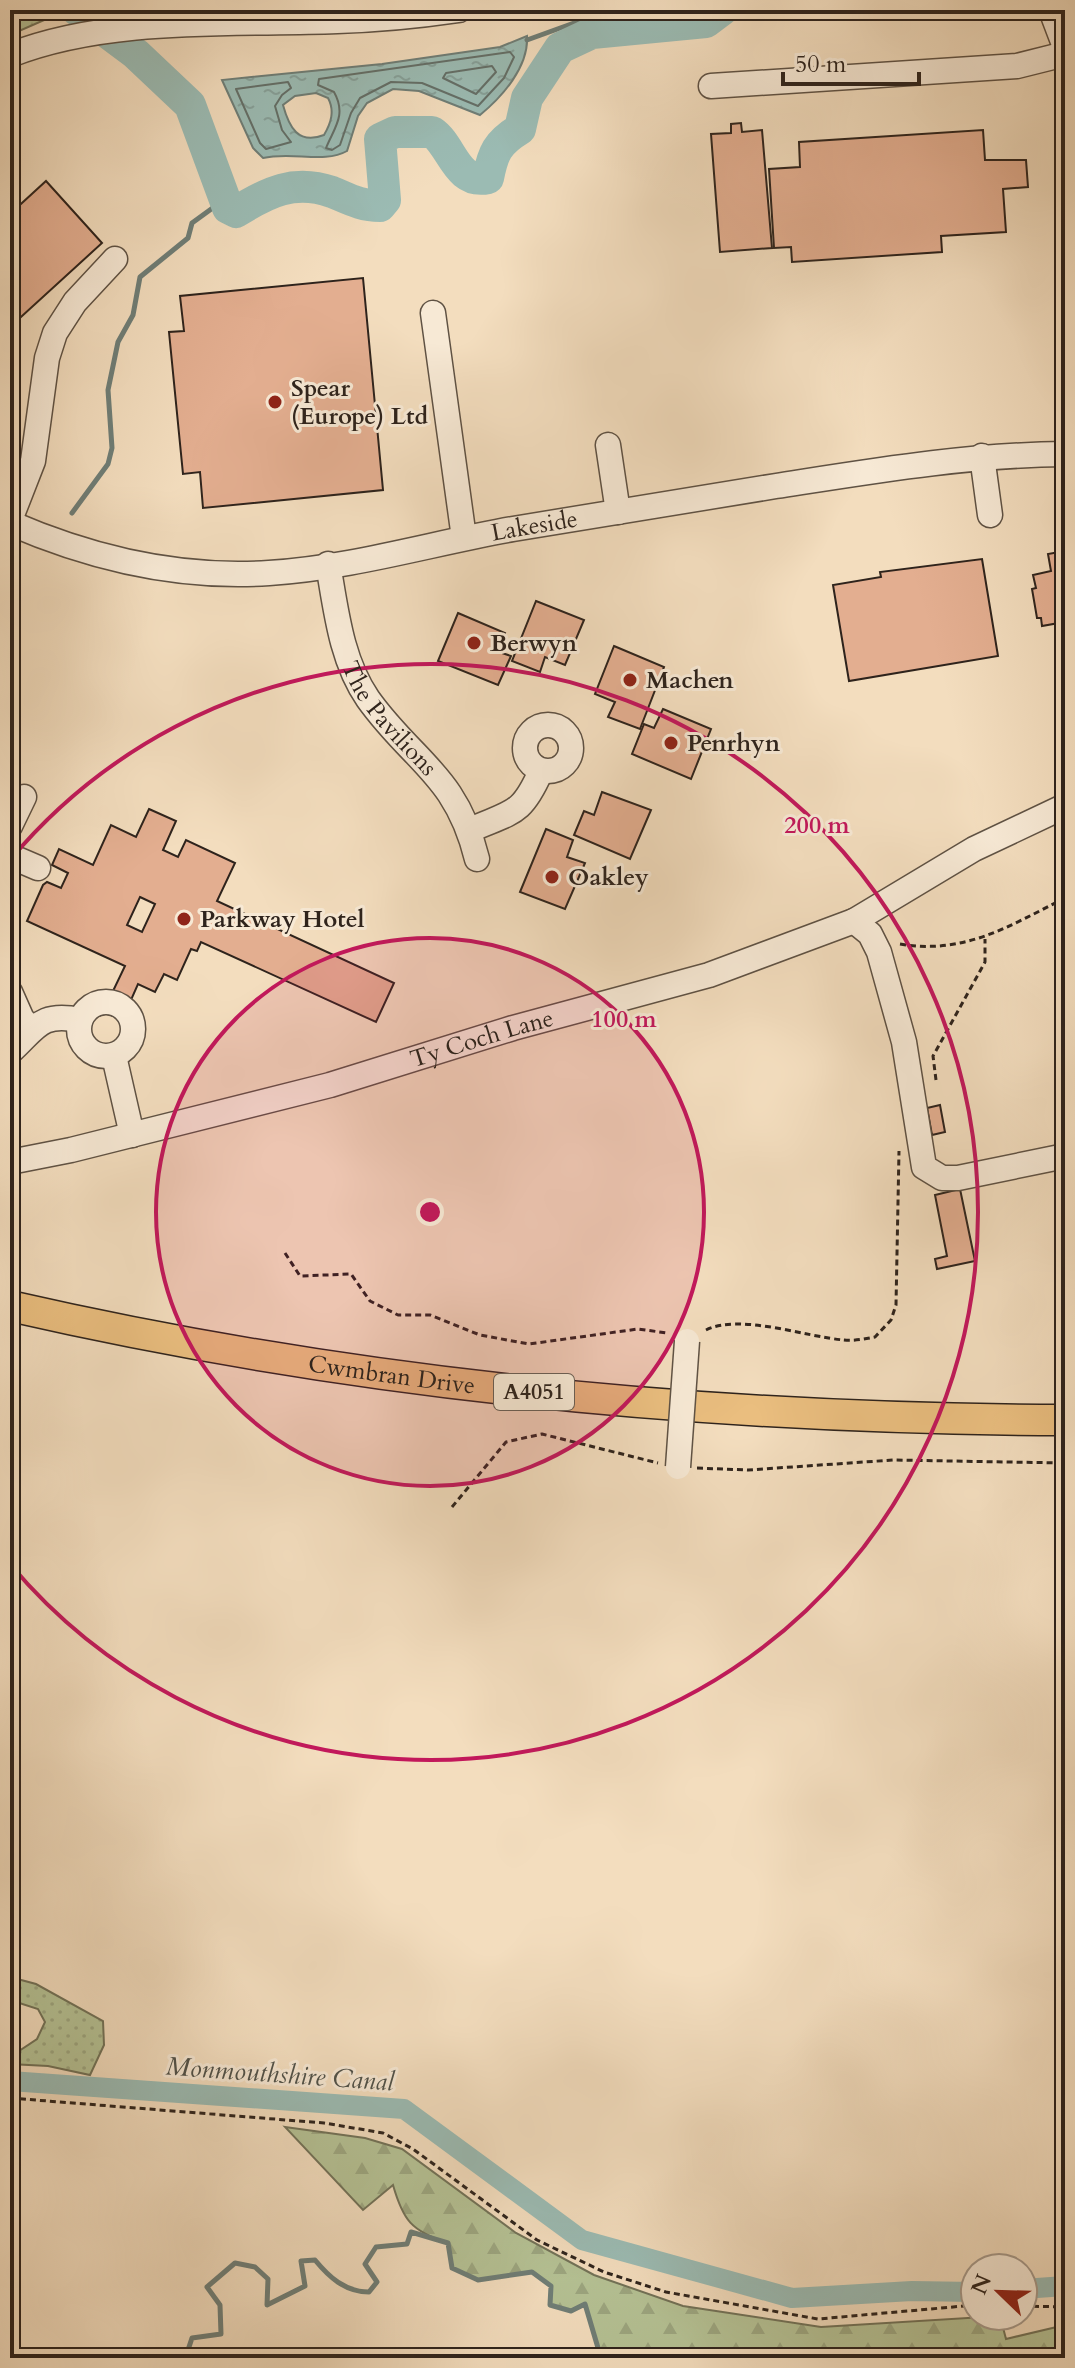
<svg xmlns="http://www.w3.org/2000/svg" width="1075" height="2368" viewBox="0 0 1075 2368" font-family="Cardo,serif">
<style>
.grass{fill:url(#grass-dots);stroke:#727258;stroke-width:2}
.forest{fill:url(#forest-firs);stroke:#727258;stroke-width:2}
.water{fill:url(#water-ripples);stroke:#6f7e77;stroke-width:2;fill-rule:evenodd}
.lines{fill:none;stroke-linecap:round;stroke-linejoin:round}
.shore{stroke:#646f68;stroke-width:2}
.stream{stroke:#6f7e77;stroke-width:5}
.canal{stroke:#9bbbb3;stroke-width:20}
.river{stroke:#9bbbb3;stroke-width:32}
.building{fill:#e3ae90;stroke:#2e231c;stroke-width:2;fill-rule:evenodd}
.minor-casing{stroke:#5f5244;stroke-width:27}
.major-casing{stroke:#2e231c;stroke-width:33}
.path{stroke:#2e231c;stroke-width:3;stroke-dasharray:6 4;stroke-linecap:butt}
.minor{stroke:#f7e9d5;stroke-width:24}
.major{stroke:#eabe7f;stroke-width:30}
.minor-bridge-casing{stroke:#5f5244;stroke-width:27;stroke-linecap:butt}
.minor-bridge{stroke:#f7e9d5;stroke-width:24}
.ring{fill:none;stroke:#c2185b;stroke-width:4}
.poi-dot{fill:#8f2418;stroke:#f7e9d5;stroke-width:3}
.labels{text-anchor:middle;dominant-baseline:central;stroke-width:6;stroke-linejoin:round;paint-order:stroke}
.shield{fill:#f7e9d5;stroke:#6a5e54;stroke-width:2}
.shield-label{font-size:22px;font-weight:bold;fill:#2e231c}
.poi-label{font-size:24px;font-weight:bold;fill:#2e231c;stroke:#f7e9d5;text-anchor:start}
.street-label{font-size:24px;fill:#2e231c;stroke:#f7e9d5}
.water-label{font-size:26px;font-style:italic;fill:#4f5149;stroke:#f7e9d5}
.centre{fill:#c2185b;stroke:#f7e9d5;stroke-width:4}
.ring-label{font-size:24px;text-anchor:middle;font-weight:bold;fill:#c2185b;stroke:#f7e9d5;stroke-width:6;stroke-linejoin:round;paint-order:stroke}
</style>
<defs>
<pattern id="grass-dots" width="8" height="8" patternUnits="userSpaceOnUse" patternTransform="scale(2)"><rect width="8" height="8" fill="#b5c295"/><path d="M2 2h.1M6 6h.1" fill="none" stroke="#9ca680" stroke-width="1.8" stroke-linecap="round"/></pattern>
<pattern id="forest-firs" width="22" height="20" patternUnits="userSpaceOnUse" patternTransform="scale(2)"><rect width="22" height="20" fill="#b5c295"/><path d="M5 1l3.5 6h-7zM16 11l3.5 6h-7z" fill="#9ca680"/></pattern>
<pattern id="water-ripples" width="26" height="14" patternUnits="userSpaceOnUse" patternTransform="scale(2)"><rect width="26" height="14" fill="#9bbbb3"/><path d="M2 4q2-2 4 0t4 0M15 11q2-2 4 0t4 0" fill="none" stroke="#86a099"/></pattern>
</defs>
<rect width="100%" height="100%" fill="#f3ddbe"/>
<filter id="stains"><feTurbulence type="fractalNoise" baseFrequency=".0025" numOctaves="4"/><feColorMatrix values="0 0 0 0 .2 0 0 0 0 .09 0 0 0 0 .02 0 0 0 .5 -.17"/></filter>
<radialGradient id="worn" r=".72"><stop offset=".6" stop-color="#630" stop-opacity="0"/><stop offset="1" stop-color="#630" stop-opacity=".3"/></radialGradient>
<polygon class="grass" points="10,1977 36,1984 103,2021 104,2045 90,2075 48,2066 10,2064 10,2057 37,2039 45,2022 38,2009 10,2000"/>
<g class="forest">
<polygon points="10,10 97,10 51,17 10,35"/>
<path d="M285 2127 365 2138 402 2149 516 2233 594 2275 683 2306 821 2327 1000 2316 1006 2339 1065 2325V2358H601L585 2305 571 2311 550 2305 551 2286 532 2272 478 2280 452 2268 448 2243C411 2231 403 2220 393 2185L363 2210Z"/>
</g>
<path class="water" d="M527 36C529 67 502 97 480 115L419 91 393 89 367 103 358 116 347 151C324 164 292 151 263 158L253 148 222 80 382 64 500 47ZM316 93 328 98C335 111 331 123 324 135 298 145 289 127 283 105L295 96Z"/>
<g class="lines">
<g class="shore">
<path d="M510 52 514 57 504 78 478 106 422 83 391 82 360 98 351 113 340 145 332 150 326 148C334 128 347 115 334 92L318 85 319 79Z"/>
<polygon points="492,66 496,72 476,94 443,78 446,73"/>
<polygon points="288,82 291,88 282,95 275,106 282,130 291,142 266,149 260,143 236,89"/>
</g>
<g class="stream">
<polyline points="527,40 610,10"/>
<polyline points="72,513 108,464 112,448 108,390 118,342 133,315 140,277 188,238 192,223 225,199"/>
<polyline points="71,2358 82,2350 89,2358"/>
<path d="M156 2358 159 2350H188L192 2338 221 2334 220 2305 207 2287 235 2263 255 2267 268 2279 267 2305 305 2286 301 2261 315 2260C329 2277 345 2292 369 2292L377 2282 365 2264 376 2247 407 2244 411 2232 448 2243 452 2268 478 2280 532 2272 551 2286 550 2305 571 2311 585 2304 601 2358"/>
</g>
<g class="canal">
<polyline points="10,2081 404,2109 582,2240 792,2298 912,2291 975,2292"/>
<polyline points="1023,2289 1065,2286"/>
</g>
<path class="river" d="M77 10 136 54 190 105 228 208 236 212C268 192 294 179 332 192 349 199 361 206 380 206L385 200 380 139 395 132H432C452 145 456 185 488 178 493 153 497 143 520 129L527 98 560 48 592 33 706 22 722 10"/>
</g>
<g class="building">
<polygon points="741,123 742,132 762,130 772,248 720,252 711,134 731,133 731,124"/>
<polygon points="983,130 985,160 1026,160 1028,187 1003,189 1006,232 941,236 942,252 792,262 791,247 774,248 769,169 800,167 799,142"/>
<polygon points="46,181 102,243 10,327 10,214"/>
<polygon points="363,278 383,490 203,508 200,472 183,474 169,332 184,331 180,296"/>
<polygon points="1065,551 1065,652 1064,652 1059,623 1042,626 1041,618 1037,618 1032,589 1036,588 1033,575 1051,571 1048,554"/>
<polygon points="982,559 998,656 849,681 833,585 881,577 880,572"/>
<polygon points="536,601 584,620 565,665 545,657 540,672 512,661"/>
<polygon points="458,613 505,633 499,652 511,656 498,685 438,661"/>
<polygon points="614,646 664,667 640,729 608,717 615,702 595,694"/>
<polygon points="663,709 711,729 691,779 632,754 644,724 654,728"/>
<polygon points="602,792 651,810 630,859 574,835 584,811 594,815"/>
<path d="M149 809 176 821 163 850 178 857 186 840 235 863 217 901 394 983 376 1022 201 942 197 951 191 949 177 980 164 974 155 992 138 984 131 1000 113 991 125 966 27 921 43 885 47 882 61 888 68 873 52 865 59 849 93 865 111 825 136 837ZM140 897 155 904 142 932 127 925Z"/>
<polygon points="546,829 573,840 567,857 585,863 565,909 520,892"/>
<polygon points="940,1105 945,1132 932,1135 927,1108"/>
<polygon points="960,1189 975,1261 937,1269 935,1259 947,1256 935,1195"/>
</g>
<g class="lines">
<g class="minor-casing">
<g id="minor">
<polyline points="1051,10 1065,47"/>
<path d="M10 55C109 16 233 25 337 21 378 20 418 16 459 10"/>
<polyline points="711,86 1017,66 1065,54"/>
<polyline points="433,313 464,538"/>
<polyline points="608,445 618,512"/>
<polyline points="982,456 990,515"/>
<polyline points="10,520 33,461 47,358 55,333 75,302 115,259"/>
<path id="s1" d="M10 523C93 559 178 579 269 573 351 568 433 543 513 529 601 514 689 501 776 486 873 471 967 455 1065 454"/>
<path id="s2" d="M328 564C336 610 341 660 368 699 413 762 456 774 477 859"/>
<circle cx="548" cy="748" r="23"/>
<polyline points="10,826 24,797"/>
<path d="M470 830C513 811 521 816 541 771"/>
<polyline points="10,856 38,868"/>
<polyline points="854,921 870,934 879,952 904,1042 924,1167 942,1178 958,1178 1065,1156"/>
<polyline points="10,992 22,1019 31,1028"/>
<circle cx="106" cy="1029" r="27"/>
<path d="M10 1052C37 1028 39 1012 80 1020"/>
<polyline points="114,1056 132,1135"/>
<path id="s3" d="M10 1162 71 1150 330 1085 513 1028 709 975 854 921 974 849 1065 806"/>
</g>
</g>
<g class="major-casing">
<g id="major">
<path id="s4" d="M10 1306C355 1385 711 1419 1065 1420"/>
</g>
</g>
<g class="path">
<path d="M900 944C965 955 1009 926 1065 898"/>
<polyline points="936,1080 933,1056 985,962 985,939"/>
<polyline points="285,1253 300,1276 351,1274 370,1301 398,1315 430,1315 480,1335 529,1344 638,1329 667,1333"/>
<path d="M706 1330C740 1313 806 1337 844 1340 854 1341 865 1339 875 1337L891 1320 896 1305 899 1151"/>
<polyline points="697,1468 748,1470 893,1460 1065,1463"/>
<polyline points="452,1507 506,1442 542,1434 658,1463"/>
<polyline points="10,2098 324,2123 383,2133 413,2149 537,2240 604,2272 666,2292 818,2319 975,2305"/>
<polyline points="1023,2306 1065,2307"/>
<polyline points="1063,2307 1063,2270"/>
</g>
<use href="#minor" class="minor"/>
<use href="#major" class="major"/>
<g class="minor-bridge-casing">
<polyline id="minor-bridge" points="678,1467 687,1341"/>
</g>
<use href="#minor-bridge" class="minor-bridge"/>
</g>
<circle cx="430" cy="1212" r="274" fill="#c2185b" fill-opacity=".12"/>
<g class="ring">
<circle cx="430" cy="1212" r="274"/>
<path d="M10 860A548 548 0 1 1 10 1564"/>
</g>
<g class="poi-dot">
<circle cx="275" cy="402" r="8"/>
<circle cx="474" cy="643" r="8"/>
<circle cx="630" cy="680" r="8"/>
<circle cx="671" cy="743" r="8"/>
<circle cx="552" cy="877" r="8"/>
<circle cx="184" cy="919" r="8"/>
</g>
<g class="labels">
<rect class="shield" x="494" y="1374" width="80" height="36" rx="6"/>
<g class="shield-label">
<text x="534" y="1392">A4051</text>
</g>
<g class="poi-label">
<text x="291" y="388">Spear<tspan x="291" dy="28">(Europe) Ltd</tspan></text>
<text x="490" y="643">Berwyn</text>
<text x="646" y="680">Machen</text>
<text x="687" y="743">Penrhyn</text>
<text x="568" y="877">Oakley</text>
<text x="200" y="919">Parkway Hotel</text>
</g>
<g class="street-label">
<text stroke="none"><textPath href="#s1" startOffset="536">Lakeside</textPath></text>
<text stroke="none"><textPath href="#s2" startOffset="170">The Pavilions</textPath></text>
<text stroke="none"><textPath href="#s3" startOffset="488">Ty Coch Lane</textPath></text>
<text stroke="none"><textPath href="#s4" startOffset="388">Cwmbran Drive</textPath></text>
</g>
<g class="water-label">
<text transform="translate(280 2074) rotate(4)">Monmouthshire Canal</text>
</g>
</g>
<circle cx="430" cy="1212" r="12" class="centre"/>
<g class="ring-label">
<text x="817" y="833">200 m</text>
<text x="624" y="1027">100 m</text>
</g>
<rect width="1075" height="2368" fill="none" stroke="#f3ddbe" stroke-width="40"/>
<rect x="12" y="12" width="1051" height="2344" fill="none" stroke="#2e231c" stroke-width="4"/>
<rect x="20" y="20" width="1035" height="2328" fill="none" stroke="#2e231c" stroke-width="2"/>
<g transform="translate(999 2292) rotate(293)"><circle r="38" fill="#f7e9d5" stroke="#a79a8b" stroke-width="2"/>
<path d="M0-6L14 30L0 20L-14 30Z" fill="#8f2418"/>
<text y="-12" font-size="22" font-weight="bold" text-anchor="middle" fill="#2e231c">N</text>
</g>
<path d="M783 72v12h136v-12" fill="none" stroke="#2e231c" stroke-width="4"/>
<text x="795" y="72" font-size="24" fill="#2e231c" stroke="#f7e9d5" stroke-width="6" paint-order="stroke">50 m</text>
<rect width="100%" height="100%" filter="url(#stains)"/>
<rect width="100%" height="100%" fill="url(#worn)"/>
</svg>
